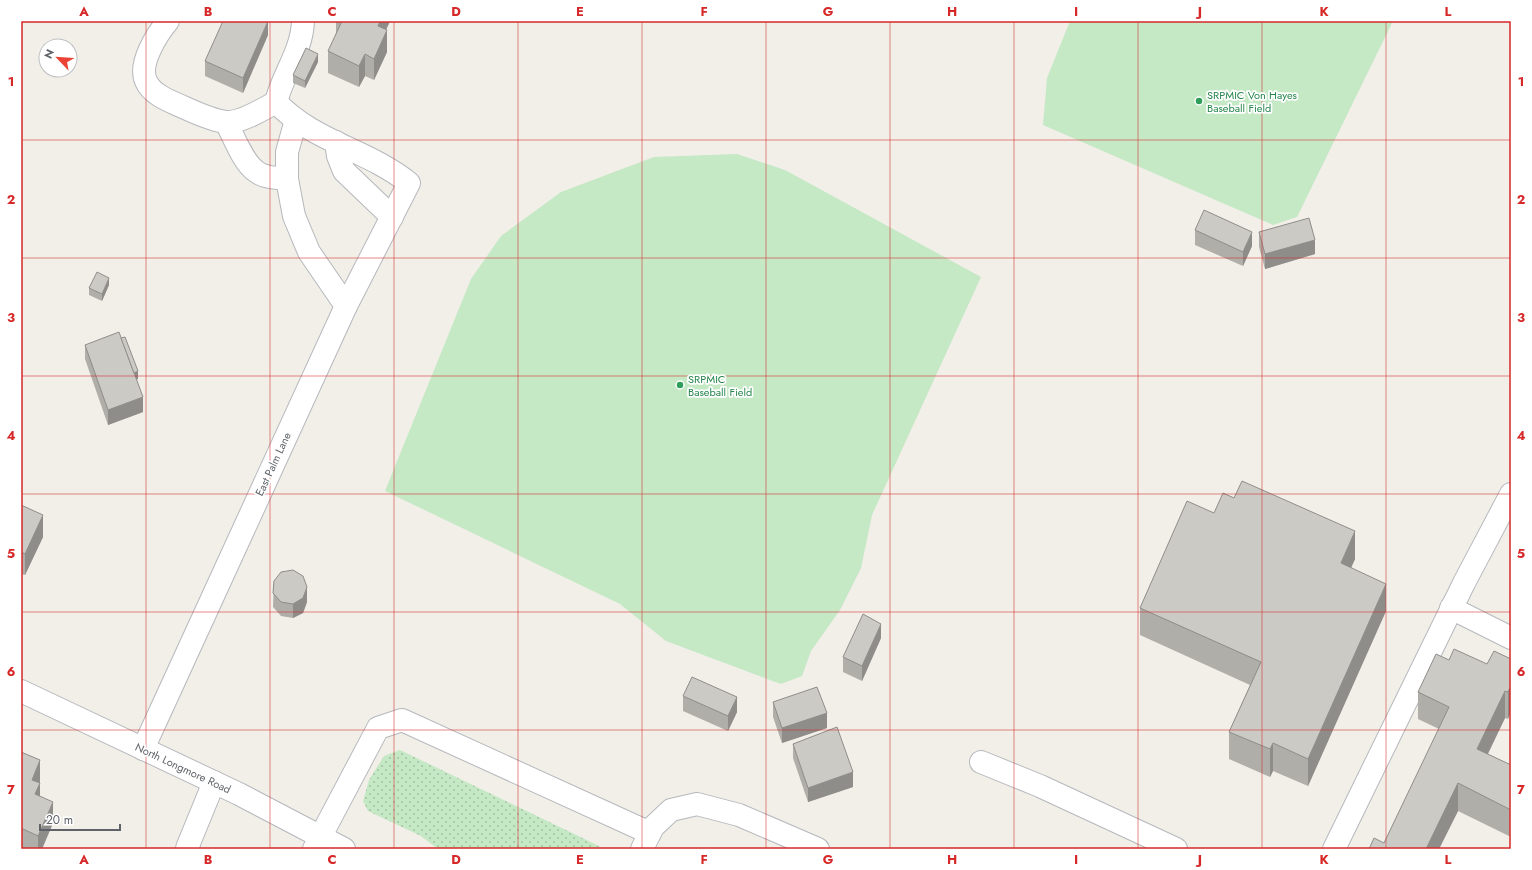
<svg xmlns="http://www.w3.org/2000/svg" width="1532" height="870" viewBox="0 0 1532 870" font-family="Jost,sans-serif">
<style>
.green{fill:#c5e8c5}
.park{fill:url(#park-dots)}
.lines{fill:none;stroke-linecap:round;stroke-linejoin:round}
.minor-casing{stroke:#b5b8bc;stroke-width:24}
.minor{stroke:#fff;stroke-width:22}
.wall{fill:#afaea9}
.shaded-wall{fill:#8f8d8a}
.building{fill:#cccac5;stroke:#8f8d8a}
.grid{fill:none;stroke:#d62828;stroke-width:1;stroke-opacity:0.55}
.leisure-dot{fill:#2e9e5b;stroke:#fff;stroke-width:1.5}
.labels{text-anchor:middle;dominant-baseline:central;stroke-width:3.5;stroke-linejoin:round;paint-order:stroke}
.leisure-label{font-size:11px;fill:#27864d;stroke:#fff;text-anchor:start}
.street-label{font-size:11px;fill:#5f6368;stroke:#fff}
.neatline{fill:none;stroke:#d62828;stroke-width:1.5}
.grid-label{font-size:13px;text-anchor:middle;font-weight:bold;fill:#d62828}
</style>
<defs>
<pattern id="park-dots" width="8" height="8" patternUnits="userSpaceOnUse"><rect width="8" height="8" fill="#c5e8c5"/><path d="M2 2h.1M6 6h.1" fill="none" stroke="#a3c0a4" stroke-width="1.8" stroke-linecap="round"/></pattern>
</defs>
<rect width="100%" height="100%" fill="#f1efe8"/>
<g class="green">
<polygon points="1070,21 1393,21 1297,217 1273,225 1043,125 1047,78"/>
<polygon points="737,154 785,170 981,277 872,515 861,568 840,610 811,651 802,676 781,684 666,641 620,604 385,491 471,279 501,236 561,192 654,157"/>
</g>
<polygon class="park" points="400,750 599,846 599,849 438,849 421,836 368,811 363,801 369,780 384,756"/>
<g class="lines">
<g class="minor-casing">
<g id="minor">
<path d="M168 21C157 34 138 64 146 81 152 95 170 101 183 107 194 112 214 121 226 122 240 123 264 109 276 102 283 74 302 51 303 21"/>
<polyline points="296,120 287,152 287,179 294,216 309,252 346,306"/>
<path d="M226 122C234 137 243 163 257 172 265 178 278 178 287 179"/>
<polyline points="336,142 338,156 344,171 392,217"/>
<polyline points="1451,608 1511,638"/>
<polyline points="21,691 239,794 344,849"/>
<path d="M143 749 346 306 409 183C368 150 312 141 276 102"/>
<polyline points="981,762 1040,786 1176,849"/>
<polyline points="189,849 187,848 214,782"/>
<polyline points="314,849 378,728 402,720 650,833"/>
<polyline points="642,849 653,827 671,810 697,804 739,815 818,849"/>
<polyline points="1334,849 1464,583 1511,494"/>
</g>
</g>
<use href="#minor" class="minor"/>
</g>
<g class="wall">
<polygon points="336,21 390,21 386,30 387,52 374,80 365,76 359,87 328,73 328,51 336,34"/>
<polygon points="268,35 243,93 205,76 205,61"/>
<polygon points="318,62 305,88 293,83 293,75"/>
<polygon points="1195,230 1252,246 1243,266 1195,245"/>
<polygon points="1259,232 1315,254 1265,269 1259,247"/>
<polygon points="109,285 102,301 89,295 89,288"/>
<polygon points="85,345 138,379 136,379 143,412 108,425 85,359"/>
<polygon points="21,505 43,537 25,575 21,574"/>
<polygon points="1214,513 1355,559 1351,568 1386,611 1308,786 1273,771 1270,777 1229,759 1229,732 1250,685 1140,635 1140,608"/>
<polygon points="274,581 307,602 303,613 293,618 281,616 273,607"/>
<polygon points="1511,597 1511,614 1510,614 1510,599"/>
<polygon points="881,638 862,681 843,672 843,657"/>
<polygon points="1511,659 1508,719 1505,718 1488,754 1511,765 1511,837 1458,811 1439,849 1369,849 1384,843 1439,729 1418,719 1418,692 1449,660 1487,664"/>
<polygon points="683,696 737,712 728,731 683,711"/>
<polygon points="773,702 827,728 782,743 773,717"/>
<polygon points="793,744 853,787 808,802 793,758"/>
<polygon points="21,752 40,782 40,796 53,823 42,849 21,849"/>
</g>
<g class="shaded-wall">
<polygon points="268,21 268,35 243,93 243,78"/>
<polygon points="380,21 390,21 378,48 378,26"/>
<polygon points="387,30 387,52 374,80 374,59"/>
<polygon points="318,54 318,62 305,88 305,81"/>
<polygon points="365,54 365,76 359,87 359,66"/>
<polygon points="1252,232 1252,246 1243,266 1243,252"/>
<polygon points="1315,240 1315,254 1265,269 1265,254"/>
<polygon points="109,278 109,285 102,301 102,294"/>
<polygon points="138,371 138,379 132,381 132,373"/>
<polygon points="143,397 143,412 108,425 108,410"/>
<polygon points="43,515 43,537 25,575 25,554"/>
<polygon points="1355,531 1355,559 1341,590 1341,563"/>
<polygon points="1386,584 1386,611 1308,786 1308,759"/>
<polygon points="307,587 307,602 303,613 293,618 293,604"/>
<polygon points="881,624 881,638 862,681 862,666"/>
<polygon points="1511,685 1511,712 1508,719 1508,692"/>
<polygon points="1505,691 1505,718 1477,776 1477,749"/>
<polygon points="737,697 737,712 728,731 728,716"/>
<polygon points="827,713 827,728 782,743 782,728"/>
<polygon points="1273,743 1273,771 1270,777 1270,749"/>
<polygon points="40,760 40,782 32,801 32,780"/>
<polygon points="853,772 853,787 808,802 808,788"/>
<polygon points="40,783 40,804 35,794"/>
<polygon points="1458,783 1458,811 1439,849 1426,849"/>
<polygon points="53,802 53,823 42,849 38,849 38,836"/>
</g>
<g class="building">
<polygon points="223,21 268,21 243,78 205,61"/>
<polygon points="342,21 380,21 378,26 387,30 374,59 365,54 359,66 328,51"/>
<polygon points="306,48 318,54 305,81 293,75"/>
<polygon points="1204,210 1252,232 1243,252 1195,230"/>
<polygon points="1309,218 1315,240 1265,254 1259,232"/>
<polygon points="97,272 109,278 102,294 89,288"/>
<polygon points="119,332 143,397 108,410 85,345"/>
<polygon points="125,337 138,371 134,373 121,338"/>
<polygon points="1242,481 1355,531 1341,563 1386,584 1308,759 1273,743 1270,749 1229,732 1261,662 1140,608 1187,501 1214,513 1223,493 1234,498"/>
<polygon points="21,505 43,515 25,554 21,552"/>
<polygon points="293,570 303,576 307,587 303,598 293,604 281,602 273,593 274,581 281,572"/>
<polygon points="863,614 881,624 862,666 843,657"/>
<polygon points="1454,649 1487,664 1494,651 1511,659 1511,685 1508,692 1505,691 1477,749 1511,765 1511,810 1458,783 1426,849 1427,849 1369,849 1374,838 1384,843 1449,707 1418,692 1436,654 1449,660"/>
<polygon points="692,677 737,697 728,716 683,696"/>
<polygon points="817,687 827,713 782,728 773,702"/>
<polygon points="837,727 853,772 808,788 793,744"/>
<polygon points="21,752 40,760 32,780 40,783 35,794 53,802 38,836 21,828"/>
</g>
<path class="grid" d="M146 21V849M270 21V849M394 21V849M518 21V849M642 21V849M766 21V849M890 21V849M1014 21V849M1138 21V849M1262 21V849M1386 21V849M21 140H1511M21 258H1511M21 376H1511M21 494H1511M21 612H1511M21 730H1511"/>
<g class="leisure-dot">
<circle cx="1199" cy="101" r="4"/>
<circle cx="680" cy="385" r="4"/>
</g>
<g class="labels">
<g class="leisure-label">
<text x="1207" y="95">SRPMIC Von Hayes<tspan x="1207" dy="13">Baseball Field</tspan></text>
<text x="688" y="379">SRPMIC<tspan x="688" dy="13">Baseball Field</tspan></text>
</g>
<g class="street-label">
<text transform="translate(273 464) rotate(-65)">East Palm Lane</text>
<text transform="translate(183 768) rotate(25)">North Longmore Road</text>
</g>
</g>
<rect width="1532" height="870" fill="none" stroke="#ffffff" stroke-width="44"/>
<g transform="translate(58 58) rotate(295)"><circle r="19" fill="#ffffff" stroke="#bfc1c3"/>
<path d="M0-3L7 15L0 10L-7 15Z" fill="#ea4335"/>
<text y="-6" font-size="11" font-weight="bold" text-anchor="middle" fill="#5f6368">N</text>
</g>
<path d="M40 824v6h80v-6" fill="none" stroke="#5f6368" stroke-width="2"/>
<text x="46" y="824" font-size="12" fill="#5f6368" stroke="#ffffff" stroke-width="3" paint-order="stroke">20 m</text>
<rect x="22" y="22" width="1488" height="826" class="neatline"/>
<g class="grid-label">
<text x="84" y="16">A</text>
<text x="208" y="16">B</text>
<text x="332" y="16">C</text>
<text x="456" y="16">D</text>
<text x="580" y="16">E</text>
<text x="704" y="16">F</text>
<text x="828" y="16">G</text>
<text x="952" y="16">H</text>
<text x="1076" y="16">I</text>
<text x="1200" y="16">J</text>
<text x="1324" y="16">K</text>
<text x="1448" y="16">L</text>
<text x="11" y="86">1</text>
<text x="1521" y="86">1</text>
<text x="11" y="204">2</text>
<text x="1521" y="204">2</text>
<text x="11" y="322">3</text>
<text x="1521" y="322">3</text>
<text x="11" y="440">4</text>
<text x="1521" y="440">4</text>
<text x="11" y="558">5</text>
<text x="1521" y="558">5</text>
<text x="11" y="676">6</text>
<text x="1521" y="676">6</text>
<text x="11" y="794">7</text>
<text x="1521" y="794">7</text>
<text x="84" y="864">A</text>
<text x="208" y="864">B</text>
<text x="332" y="864">C</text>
<text x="456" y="864">D</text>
<text x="580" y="864">E</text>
<text x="704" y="864">F</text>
<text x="828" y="864">G</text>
<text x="952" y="864">H</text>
<text x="1076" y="864">I</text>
<text x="1200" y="864">J</text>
<text x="1324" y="864">K</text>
<text x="1448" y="864">L</text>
</g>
</svg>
